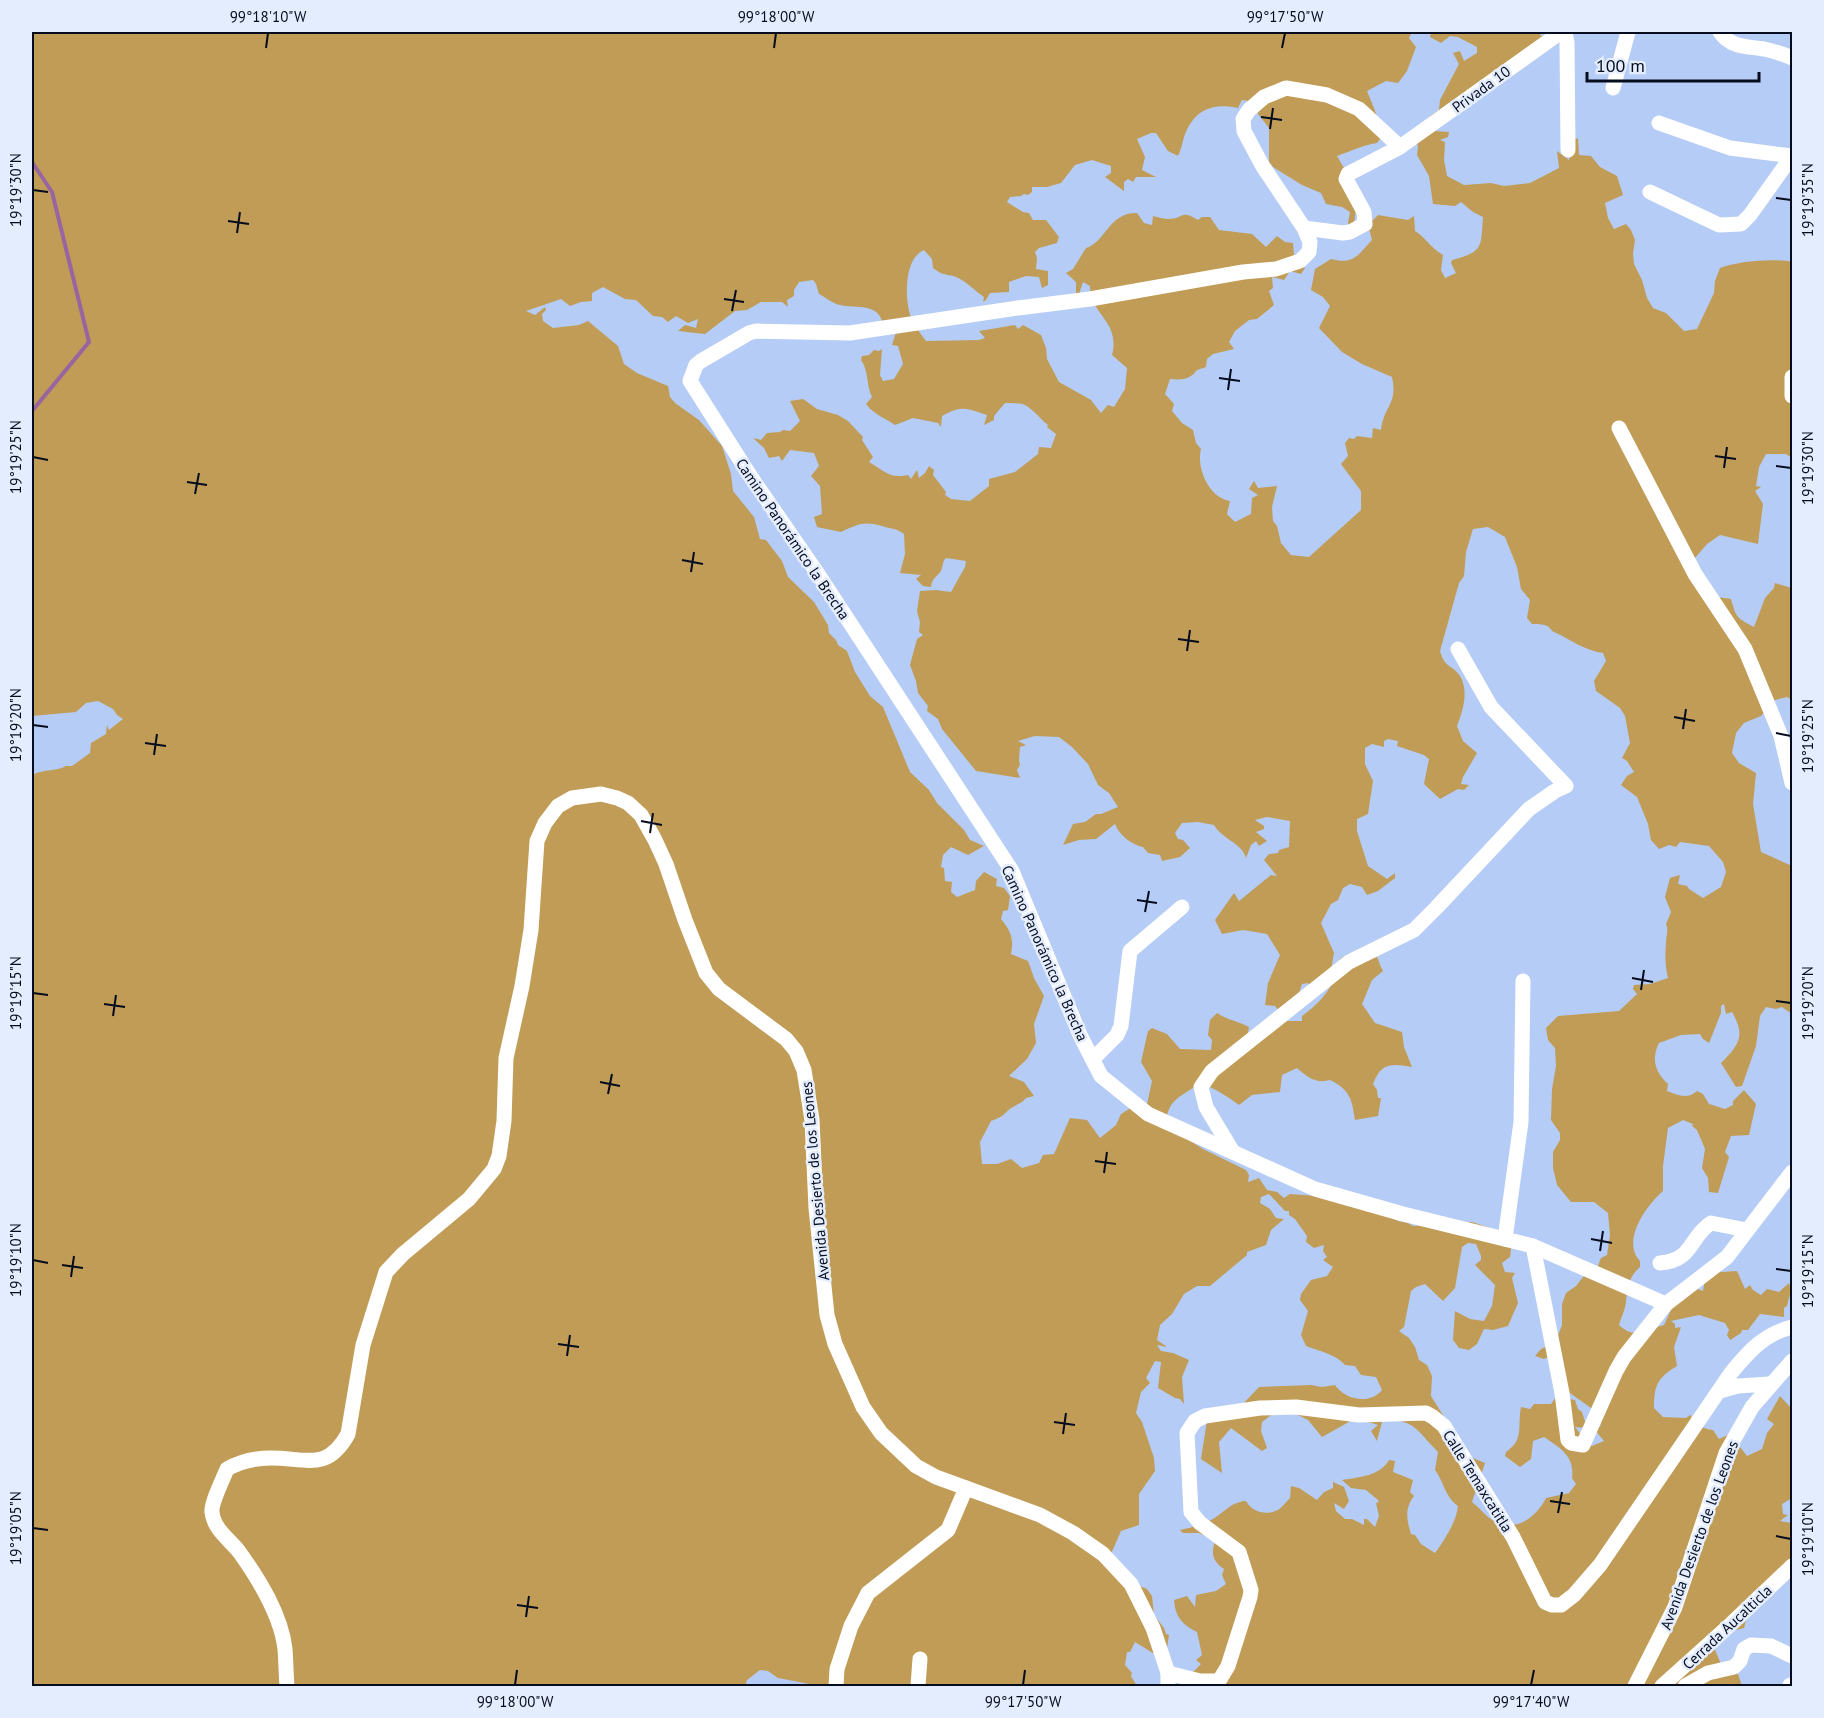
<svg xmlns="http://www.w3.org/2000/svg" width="1824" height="1718" viewBox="0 0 1824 1718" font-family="'PT Sans',sans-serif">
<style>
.green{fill:#c19c56;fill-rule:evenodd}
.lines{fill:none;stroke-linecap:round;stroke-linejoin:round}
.stream{stroke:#9965a0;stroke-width:4}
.minor{stroke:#fff;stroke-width:15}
.ticks{fill:none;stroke:#050c1e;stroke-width:2}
.labels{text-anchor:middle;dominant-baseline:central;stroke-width:5;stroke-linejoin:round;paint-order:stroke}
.street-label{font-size:15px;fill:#050c1e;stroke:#e4edfd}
.neatline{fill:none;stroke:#050c1e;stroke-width:2}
.ticks-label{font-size:15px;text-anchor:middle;fill:#050c1e}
</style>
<rect width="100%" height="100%" fill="#b5ccf6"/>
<g class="green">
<path d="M32 32H1412L1409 38 1416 47 1407 71 1398 83 1386 81 1367 91 1374 108 1383 135 1377 143C1363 145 1351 151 1337 156L1344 168 1356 209 1353 230 1348 223 1350 212 1342 207 1326 204 1321 193 1302 185 1273 167 1269 162V128L1258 114 1255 102 1242 100 1238 108C1211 102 1193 111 1184 137 1182 144 1181 150 1178 156L1168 151 1156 133H1151L1137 139 1145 157 1142 170 1156 177H1136L1133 182 1128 179 1124 182V191L1105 177 1111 173V166L1092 160 1075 165 1061 183 1047 187H1032V192L1028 195 1024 194 1021 196 1010 197 1007 202 1023 212 1029 213 1033 220H1046L1059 237 1057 243 1039 248 1035 252 1037 258 1036 269 1048 271V285L1042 288 1039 277 1026 276 1009 282V292L990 293 986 300 983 302 984 297C975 291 966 281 956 277 945 273 945 277 933 268L932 259 924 250C905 258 905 293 909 311 911 321 920 333 926 341L979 340 985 338 979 331 1015 325 1018 329 1023 325 1041 335 1046 348 1047 359 1059 382 1091 400 1101 413 1108 405 1114 407 1125 389 1127 368 1112 355C1121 321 1089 314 1090 286L1083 282 1079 294 1076 296V282L1066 273 1073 269 1086 248C1106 242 1109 212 1137 213L1144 223 1152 225 1153 216C1158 217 1164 219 1169 219 1185 219 1179 209 1198 220L1202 217H1210L1219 230 1252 234 1266 247 1277 236 1285 242 1293 243 1294 255 1305 268 1301 274 1290 271 1284 280 1272 277 1273 288 1269 291 1274 305 1257 319 1249 320 1235 331 1229 342 1234 349 1213 354 1207 359 1206 367 1197 370C1190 380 1181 380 1170 379L1165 394 1174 404 1172 411 1182 423 1193 430 1196 443 1201 449C1196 468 1209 498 1230 501L1227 514 1235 522 1251 514 1252 498 1258 495 1249 489 1254 481 1258 488 1277 486 1272 507 1273 521 1277 526 1281 543 1291 555 1309 557 1361 510V491L1341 464 1348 456 1345 443 1349 438 1354 439 1357 436 1372 438 1373 428 1381 430C1384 405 1398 405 1392 377L1362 364 1342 352 1319 328 1330 306 1323 297 1311 290 1315 269 1331 259C1354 265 1358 255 1372 240L1368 225 1378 215 1408 220 1414 216 1415 231C1425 237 1431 248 1443 255L1441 270 1445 278 1456 273 1451 263 1452 260C1483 252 1481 248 1483 217L1473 212 1461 202 1455 206 1433 204 1429 176 1417 155 1418 146 1414 136 1435 131 1449 132 1448 137 1440 140 1445 142 1444 160 1447 176 1464 185 1491 183 1504 186 1530 183 1559 168 1557 151 1569 160 1572 150 1569 142 1578 138 1579 155 1591 156 1600 167 1617 176 1623 195 1605 203 1608 218 1614 229 1626 224 1631 230 1635 240 1633 253 1634 264 1642 280 1647 298 1653 308 1666 313 1684 331 1697 329 1714 293 1715 281 1720 268C1738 261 1774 258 1792 262V458L1786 454H1766L1759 467 1756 486 1761 487 1755 491 1763 504 1758 544 1720 535 1707 544 1694 559 1717 597 1731 599C1736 618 1737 618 1754 627L1765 598 1774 588 1775 583 1792 588V700L1787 697 1775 700 1761 716 1744 723 1736 733 1732 753 1739 763 1756 773 1753 804 1761 852 1792 866V1014L1782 1007 1776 1009 1766 1007 1760 1016 1756 1046 1742 1086 1736 1087 1721 1063C1739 1045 1746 1036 1732 1012L1726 1014 1724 1004 1721 1006V1013L1709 1043 1703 1039 1700 1034 1681 1035 1659 1043C1651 1059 1655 1072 1668 1084L1667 1091C1678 1095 1687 1100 1697 1091L1703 1094 1709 1104 1725 1109 1733 1105V1101L1744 1090 1756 1104 1749 1135 1731 1136 1725 1152 1729 1157 1718 1193 1709 1192 1708 1178 1702 1168 1705 1149 1697 1130 1692 1126 1693 1124 1683 1120 1668 1128 1663 1166V1191C1646 1206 1621 1241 1640 1261V1267C1628 1278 1628 1286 1626 1302 1625 1310 1621 1318 1619 1325 1635 1340 1644 1330 1664 1325L1672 1308 1692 1287 1703 1291 1704 1285 1702 1278 1715 1270 1722 1272 1737 1271 1745 1289 1750 1285 1753 1290 1761 1295 1767 1289 1779 1292 1789 1283 1791 1290 1787 1306 1784 1308V1317L1760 1314 1748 1330H1742L1741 1333 1730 1340 1727 1335 1729 1330 1725 1323 1699 1315 1671 1321 1675 1324V1328L1681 1327 1674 1347 1677 1366C1657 1378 1654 1386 1654 1408L1663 1417 1686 1418 1690 1415C1697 1423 1701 1429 1713 1430L1719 1439 1730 1434 1747 1456 1762 1449 1767 1433 1774 1424 1767 1419 1780 1396 1792 1409V1498L1782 1504 1783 1514 1788 1515 1780 1521 1792 1523V1571L1753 1592 1744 1628 1727 1632 1713 1645 1723 1669 1738 1674 1742 1686H1184L1186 1679 1201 1664 1196 1660 1202 1655 1197 1632C1182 1625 1175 1616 1174 1600L1187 1596 1195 1607 1196 1595 1216 1591 1226 1584 1222 1575 1224 1569C1212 1561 1211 1553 1215 1541L1199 1533H1183L1180 1530C1190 1528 1200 1525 1209 1521 1223 1515 1229 1502 1246 1501 1252 1512 1266 1516 1278 1510 1282 1507 1286 1502 1290 1498L1291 1486 1299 1488 1317 1500 1324 1492 1333 1488V1482L1344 1487 1349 1501 1344 1509 1334 1503 1336 1511 1345 1519H1352L1364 1525V1519H1367L1375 1527 1379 1516 1376 1503 1379 1502 1378 1500 1366 1490 1351 1488 1342 1480C1360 1477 1380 1476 1389 1460L1395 1461 1393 1472 1413 1480 1410 1492 1414 1496C1404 1509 1407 1520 1411 1534L1415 1535 1421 1544 1435 1553C1445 1539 1456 1523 1458 1506 1445 1497 1444 1482 1435 1470L1438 1452C1415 1429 1418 1422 1383 1418L1377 1441 1371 1431 1378 1425 1356 1418 1322 1437 1308 1420 1282 1407 1262 1422 1261 1431 1267 1448 1262 1451 1231 1428 1219 1442 1222 1473 1201 1459 1208 1414 1241 1406 1259 1387 1311 1385 1322 1387 1335 1385C1345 1400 1370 1405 1382 1390L1376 1377 1361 1375 1355 1366 1345 1365C1336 1354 1318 1351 1306 1346L1301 1335 1308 1311 1300 1300 1301 1294 1311 1280 1327 1276 1333 1267 1323 1260 1327 1257 1323 1251 1324 1245 1314 1248 1306 1242 1307 1236 1295 1219 1289 1215V1211H1285L1269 1194 1261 1197 1260 1203 1270 1209 1276 1218 1284 1219 1271 1230 1266 1245 1247 1252V1255L1210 1286H1197L1184 1294 1172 1314 1160 1325 1157 1340 1167 1347 1157 1345 1161 1351 1173 1353 1189 1360 1182 1377 1184 1404 1180 1399 1175 1398 1158 1388 1161 1362 1155 1361 1146 1378 1150 1383 1141 1392 1136 1413 1142 1422 1154 1458 1155 1471 1139 1494V1525L1121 1531 1111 1554 1127 1581 1147 1589 1152 1596 1154 1615 1164 1628 1166 1634 1169 1635 1167 1648 1156 1655 1135 1642 1130 1652H1127L1125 1665 1132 1673 1131 1676 1137 1686H820L778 1678 768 1671 760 1670 747 1680 745 1686H32V775C44 769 58 771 66 766H72L90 753 91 743 106 734 107 725 109 730 123 719 117 715 113 709 98 701 86 703 76 712 32 716ZM813 280 816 284 819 294C825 297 833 304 840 305 857 309 878 302 883 324L897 329 892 345 898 346 903 364 894 379 883 381 880 375 882 349 879 351 874 350 869 355 862 356 861 360C869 371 866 385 872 397L866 404C874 415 884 417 895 425L913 418 938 423 941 427 942 416C961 405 966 408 987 415L984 425 994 420V416L1005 403C1011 403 1019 403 1025 405 1033 409 1040 419 1048 425L1047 427 1056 434 1051 448 1039 447 1038 454 1015 472 989 479V486L970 501 951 499 945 495 946 492 933 475 934 470 929 466 925 473 919 478 917 470 911 479 908 475C889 479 885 471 869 462L873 457 862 440 863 437 848 421 838 415 817 409 803 399 790 401 800 421 790 431 783 430 780 432 767 433 761 440 753 438 764 448 769 458 779 456 782 461 790 450 814 453 819 466 811 476 820 486 822 514 814 517 817 527 841 532C859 524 862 521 882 526 891 529 896 528 904 534L905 554 900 573 921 575 916 579 923 586 931 587C932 578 936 578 941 571 943 566 942 562 946 558L966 561 965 567 951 592 936 590 920 591 917 611 920 622 919 632 923 635 917 639 910 665 916 681 918 693 928 706 927 711 938 719 942 729 976 771 1020 778 1017 770 1020 765 1019 760 1020 747 1026 745 1018 741 1035 736 1059 737 1072 747 1088 764 1098 785 1109 793 1118 807 1101 814H1096L1085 822 1073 824 1063 845 1079 840 1096 839 1115 824C1119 835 1132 845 1143 847L1148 853 1160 855 1162 861 1180 857 1190 848 1183 840 1178 839 1175 833 1182 823 1198 822 1214 825C1222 839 1242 843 1246 858L1251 845 1256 841 1259 846 1267 841 1256 832 1264 829V826L1255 820 1267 817 1290 821 1289 847 1279 850 1278 853 1269 854 1264 860 1277 876 1271 875 1239 901 1234 893 1215 920 1222 934 1243 930 1267 934 1280 955 1268 983 1265 1005 1275 1006 1280 1012 1297 999 1302 984 1308 983 1314 992 1330 975 1334 953 1321 923 1331 904 1338 900 1343 888 1350 884 1362 887 1367 895 1378 891 1395 878V873L1387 879 1368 866 1357 831V819L1368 814 1373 781 1365 764V748L1372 744 1384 747V741L1388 739 1398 741 1397 746 1424 755 1429 759 1424 784 1440 799 1458 789 1464 790 1469 785 1461 784 1463 777 1477 753 1463 741 1457 726C1463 711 1469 691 1460 676 1452 664 1445 669 1440 651L1459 583 1464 576 1466 552 1473 529 1488 527 1505 537 1517 567 1521 589 1530 600 1527 618 1532 624C1536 624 1543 624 1547 626 1550 627 1551 631 1554 632 1570 639 1585 651 1603 653L1606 661 1594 681 1596 691 1620 708 1625 716 1630 743 1622 758 1627 761 1634 772 1627 776 1621 785 1637 797 1648 824 1651 840 1659 849 1669 845 1676 847 1680 842 1709 846 1723 862 1726 872 1721 887 1703 898 1689 889 1687 886 1678 884 1680 875 1670 878 1665 897 1671 912 1666 924C1669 931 1666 935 1666 943 1665 955 1665 966 1668 978L1650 984 1634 985 1633 989 1637 994 1619 1011 1558 1016 1546 1028 1548 1040 1555 1048 1556 1066 1552 1089 1551 1120 1560 1133V1140L1553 1152V1168L1557 1185 1571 1202H1594L1608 1213 1610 1235 1607 1255 1601 1258 1598 1266 1587 1272 1576 1286 1566 1293 1562 1304V1325L1555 1343 1541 1349 1535 1356 1544 1359 1556 1353 1567 1391 1591 1408 1592 1416 1601 1425 1595 1430 1604 1441 1592 1446 1586 1441 1575 1427 1587 1428 1582 1412 1578 1409 1575 1400 1556 1397 1551 1404H1534L1530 1409 1521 1407C1517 1426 1525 1439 1506 1452L1505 1456 1520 1467 1531 1459 1533 1441 1544 1437C1560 1448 1575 1456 1572 1478L1576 1484 1569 1493 1546 1498C1536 1517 1517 1533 1494 1521 1486 1517 1480 1508 1472 1502L1485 1463 1461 1453 1446 1420 1431 1396 1432 1376 1427 1365 1419 1360 1415 1347 1409 1338 1399 1331 1404 1327 1411 1291 1416 1287 1425 1284 1443 1301 1455 1288 1462 1247 1468 1243 1476 1244 1481 1256V1260L1475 1265 1495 1285 1492 1306 1484 1321 1470 1319 1455 1311 1453 1340 1459 1348 1469 1350 1477 1344 1484 1329 1493 1330 1508 1326 1518 1303 1512 1278 1515 1273 1505 1272 1502 1263 1510 1257 1512 1242 1521 1239 1511 1231 1506 1233 1472 1222 1413 1226 1408 1223 1398 1221 1377 1210 1330 1197 1290 1194 1284 1198 1277 1192 1267 1190 1259 1178 1248 1182 1249 1175 1246 1170 1203 1149 1165 1125C1169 1097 1180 1098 1200 1083 1214 1088 1227 1096 1239 1105L1252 1095 1280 1092 1282 1075 1297 1068C1307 1077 1316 1084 1330 1080 1350 1090 1352 1099 1355 1120L1378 1116 1381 1098H1378L1377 1090 1373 1084C1381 1063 1390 1063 1412 1067L1404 1047 1402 1032 1375 1023 1362 1004 1372 980 1383 971C1380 966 1379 961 1377 957 1370 943 1349 953 1340 959 1337 983 1322 1002 1302 1016V1021H1282L1247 1038 1249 1027C1238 1021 1227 1020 1217 1013L1210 1020 1208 1035 1212 1040 1211 1050 1180 1049 1167 1034 1152 1028 1148 1031 1141 1062 1152 1081 1147 1104H1129V1109L1121 1114 1116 1125 1100 1138 1087 1120 1070 1118 1054 1154 1043 1155 1039 1163 1022 1168 1011 1159 997 1164H982L980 1142 991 1121C1006 1116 1003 1113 1013 1107 1019 1103 1021 1104 1026 1098L1034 1096 1024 1082 1009 1076 1027 1059 1036 1043 1034 1024 1044 996 1034 978 1028 961 1011 954C1014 939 1011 931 1001 919L1003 911 1008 910 1010 896 1004 888 996 886 997 879 984 872 976 881 975 890 957 897 951 892 952 882 945 881 944 868 941 867 943 855 951 847 968 855 984 846 970 840 964 830 937 803 929 790 910 772 883 707 870 696 855 672 847 651 838 645 836 640 829 633 828 625 814 602 788 577 782 561 766 540 760 539 754 517 733 491 731 474 722 446 699 420 675 403 670 397 668 386 637 373 624 364 618 346 588 321 579 325 553 328 543 321 542 314 546 310 545 307 535 315 526 311 561 299 570 306 581 302 592 301V293L603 287 625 299 636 300 653 316 662 317 668 322 676 316 688 323 698 319 696 328 685 325 678 331 705 334 735 311 747 310 761 302H782L788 307 787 300 794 296V290L799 282Z"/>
<polygon points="1431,32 1538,32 1546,41 1438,123 1430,116 1439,110 1440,100 1459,64 1453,53 1460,51 1464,61 1477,53 1477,47 1458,37 1450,36 1441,43 1430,37"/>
</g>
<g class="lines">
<polyline class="stream" points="32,162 52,192 89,342 32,411"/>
<g class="minor">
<polyline points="1565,32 1567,43 1568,150"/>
<path d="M1720 32C1731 48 1746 46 1764 49 1774 51 1783 54 1792 58"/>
<polyline points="1613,88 1628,32"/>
<polyline points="1659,123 1730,148 1792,156"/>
<polyline points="1400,147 1359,109 1327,95 1286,88 1264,97 1249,110 1243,119 1244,131 1262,165 1304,228 1310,242 1309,252 1300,261 1276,269 1243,272 1090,299 1018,308 850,333 756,331 749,333 701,361 696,365 690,381 751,477 820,577 1012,871 1080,1035 1101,1076 1148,1114 1315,1189 1403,1214 1533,1246 1666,1304"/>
<polyline points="1650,192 1719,225 1741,224 1750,215 1792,156"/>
<polyline points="1304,228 1343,233 1350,232 1365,224 1364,212 1346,179 1348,174 1400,147 1561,32"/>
<polyline points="1792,377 1792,396"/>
<polyline points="1619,428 1695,574 1745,649 1781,736 1792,783"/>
<polyline points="1093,1059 1117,1035 1121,1026 1130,951 1182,907"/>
<polyline points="1233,1152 1206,1107 1201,1087 1212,1071 1349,962 1414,930 1436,908 1529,809 1555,791 1566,786 1491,707 1458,649"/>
<polyline points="1505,1239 1521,1122 1523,981"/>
<polyline points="1533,1246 1562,1393 1568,1440 1571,1443 1583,1445 1616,1371 1624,1357 1666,1304 1727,1257 1792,1172"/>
<path d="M1660 1263C1694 1260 1689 1237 1711 1223L1747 1230"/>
<polyline points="1720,1391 1738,1386 1770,1384"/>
<path d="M1168 1673 1200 1681H1219L1228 1666 1250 1597 1251 1590 1239 1552 1200 1523 1191 1512 1187 1433 1195 1421 1205 1416 1260 1408 1296 1407 1359 1415 1426 1413 1433 1417 1444 1426 1513 1537 1545 1602 1552 1605H1561L1574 1595 1600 1565 1731 1373C1749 1351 1764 1334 1792 1327"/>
<polyline points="1790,1685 1792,1686"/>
<path d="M287 1686C286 1674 286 1662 285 1649 281 1615 260 1581 240 1553 231 1540 214 1531 212 1512 211 1503 223 1479 227 1469 241 1461 255 1458 271 1458 306 1458 327 1472 348 1434L363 1345 386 1272 403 1254 469 1199 494 1169 499 1156 504 1121 506 1058 522 986 531 930 537 841 545 823 558 806 572 798 601 794 617 798 628 803 641 815 655 840 666 864 685 920 706 973 719 989 786 1039 796 1051 804 1070 812 1120 816 1208 827 1315 835 1344 863 1407 881 1433 916 1466 936 1477 1040 1515 1073 1533 1103 1554 1131 1584 1153 1628 1168 1673V1686"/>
<polyline points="836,1686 837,1669 851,1626 868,1593 948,1530 966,1488"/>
<polyline points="918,1686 920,1659"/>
<polyline points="1635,1686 1675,1607 1726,1453 1752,1407 1792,1361"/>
<polyline points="1662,1686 1731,1624 1792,1566"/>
<polyline points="1685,1686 1708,1673 1734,1667 1740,1661 1744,1649 1751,1645 1771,1646 1792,1656"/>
</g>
</g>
<path class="ticks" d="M266 48 268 33M774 48 776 33M1282 48 1285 33M1261 117 1282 120M1270 129 1273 108M33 190 48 192M1776 198 1791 200M228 221 249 224M237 233 240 212M724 299 744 302M732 311 736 290M1219 378 1240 381M1228 390 1231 369M1715 456 1736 459M33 457 48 460M1776 466 1791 468M1724 468 1727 447M187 482 207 485M195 494 199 473M682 560 703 564M691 572 694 552M1178 639 1199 642M1187 651 1190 630M1674 717 1695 721M33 725 48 727M1683 729 1686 709M1776 733 1791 736M145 743 166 746M154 755 157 734M641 821 662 825M650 833 653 813M1137 900 1157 903M1145 912 1149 891M1632 978 1653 982M1641 990 1644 970M33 993 48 995M1776 1001 1791 1003M104 1004 125 1007M113 1016 116 995M600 1082 620 1086M608 1094 612 1074M1095 1161 1116 1164M1104 1173 1107 1152M1591 1239 1612 1243M1600 1251 1603 1231M33 1260 48 1263M62 1265 83 1268M1776 1269 1791 1271M71 1277 74 1256M558 1344 579 1347M567 1356 570 1335M1054 1422 1075 1425M1063 1434 1066 1413M1550 1501 1570 1504M1558 1513 1562 1492M33 1528 48 1530M1776 1536 1791 1539M517 1605 538 1608M526 1617 529 1596M515 1685 517 1670M1023 1685 1025 1670M1531 1685 1534 1670"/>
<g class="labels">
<g class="street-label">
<text transform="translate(1481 89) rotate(-36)">Privada 10</text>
<text transform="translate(793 539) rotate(56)">Camino Panorámico la Brecha</text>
<text transform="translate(1045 953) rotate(66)">Camino Panorámico la Brecha</text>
<text transform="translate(815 1181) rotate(-95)">Avenida Desierto de los Leones</text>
<text transform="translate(1478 1481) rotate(58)">Calle Temaxcatitla</text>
<text transform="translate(1699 1535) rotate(-70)">Avenida Desierto de los Leones</text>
<text transform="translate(1727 1627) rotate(-43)">Cerrada Aucalticla</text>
</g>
</g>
<rect width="1824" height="1718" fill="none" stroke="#e4edfd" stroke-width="66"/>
<path d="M1587 72v9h172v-9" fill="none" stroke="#050c1e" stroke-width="3"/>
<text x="1596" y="72" font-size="18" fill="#050c1e" stroke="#e4edfd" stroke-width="4.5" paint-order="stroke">100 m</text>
<rect x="33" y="33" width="1758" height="1652" class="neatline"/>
<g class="ticks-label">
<text x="268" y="22">99°18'10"W</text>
<text x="776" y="22">99°18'00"W</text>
<text x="1285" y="22">99°17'50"W</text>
<text transform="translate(16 190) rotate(-90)" y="5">19°19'30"N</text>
<text transform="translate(1808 200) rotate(-90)" y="5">19°19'35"N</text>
<text transform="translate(16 457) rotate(-90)" y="5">19°19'25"N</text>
<text transform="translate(1808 468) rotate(-90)" y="5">19°19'30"N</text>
<text transform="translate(16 725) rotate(-90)" y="5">19°19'20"N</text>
<text transform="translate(1808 736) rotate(-90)" y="5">19°19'25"N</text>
<text transform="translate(16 993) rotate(-90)" y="5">19°19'15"N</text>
<text transform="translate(1808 1003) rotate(-90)" y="5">19°19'20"N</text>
<text transform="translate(16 1260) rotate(-90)" y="5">19°19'10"N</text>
<text transform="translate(1808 1271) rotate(-90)" y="5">19°19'15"N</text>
<text transform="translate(16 1528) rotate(-90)" y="5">19°19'05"N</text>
<text transform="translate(1808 1539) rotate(-90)" y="5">19°19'10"N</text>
<text x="515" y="1707">99°18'00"W</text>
<text x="1023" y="1707">99°17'50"W</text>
<text x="1531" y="1707">99°17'40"W</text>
</g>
</svg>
